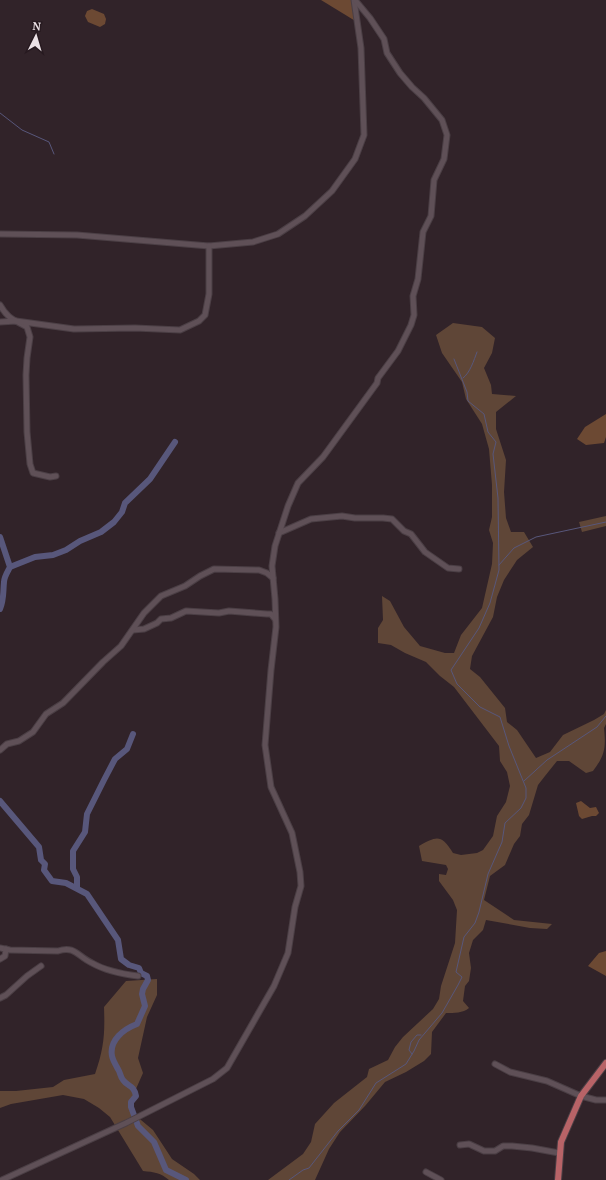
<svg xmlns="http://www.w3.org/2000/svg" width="606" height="1180" viewBox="0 0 606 1180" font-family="'PT Serif',serif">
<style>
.green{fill:#5f4637}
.forest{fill:#6c4933}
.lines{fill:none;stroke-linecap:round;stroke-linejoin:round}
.stream{stroke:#58577b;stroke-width:1}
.river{stroke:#58577b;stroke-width:6}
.minor-casing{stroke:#4b3f45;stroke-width:7}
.major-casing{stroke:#4b3f45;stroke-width:8}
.minor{stroke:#5f5057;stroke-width:5}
.major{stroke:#b86367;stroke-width:6}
</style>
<rect width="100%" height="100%" fill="#312329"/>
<g class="green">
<path d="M453 323 482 327 495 338 492 353 484 368 491 385 492 394 516 396 496 412V429L506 460 504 492 506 518 511 532H524L533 547 517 560 504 580 497 597 493 617 472 656 470 669 480 677 505 708 507 722 517 730 536 758 550 752 563 735 594 720 604 714 606 710V724L604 728C606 748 605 755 593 771L586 773 569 761H557L545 776 538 785 529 815 522 824 520 836 514 844 505 865 490 876 484 900 514 920 552 924 547 929 530 928 486 920 483 930 473 940 469 953 471 968 469 981 465 986 463 1001 469 1008C463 1013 454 1013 446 1013L432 1032 431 1054 424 1061 406 1072 385 1082 365 1106 340 1132 329 1149 315 1180H268L303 1154 311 1142 315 1124 334 1103 367 1077 369 1069 388 1060 395 1047 403 1037 433 1009 439 999 441 986 455 943 457 910 453 900 439 881V874L446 875 448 869 446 865 422 861 419 846C437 836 441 834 453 853L461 855 477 853 483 850 493 836 497 816 506 802 510 786 507 772 500 761 499 746 454 687 440 676 426 662 405 653 391 645 378 643V628L383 620 382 596 390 601 404 627 420 646 445 653H454L461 635 482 608 492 564 493 543 489 530 492 517V485L489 449 482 424 466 399 462 382 442 353 436 335Z"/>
<polygon points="606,516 606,526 582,532 579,522"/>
<path d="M157 979V995L147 1017 138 1058 143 1073 132 1098 129 1110 153 1130 172 1159 194 1174 200 1180H169C161 1173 154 1172 143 1171L110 1117 99 1108 84 1099 63 1095 11 1104 0 1108V1091H16L53 1087 64 1080 95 1074C104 1048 105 1034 104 1007L126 981Z"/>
</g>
<g class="forest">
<polygon points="321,0 356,0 357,22"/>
<polygon points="92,9 104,14 106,19 105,24 100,27 88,22 85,16 87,11"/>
<polygon points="606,414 606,437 604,443 586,445 577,439 585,427"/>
<polygon points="581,801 590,808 596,807 599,813 596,816 592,816 582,819 579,816 576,803"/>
<polygon points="606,951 606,976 588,966 599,953"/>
</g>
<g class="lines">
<g class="stream">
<polyline points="0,113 22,130 49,142 54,154"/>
<path d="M463 378C470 373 474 360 477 352"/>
<polyline points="499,565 514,548 536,537 606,522"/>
<polyline points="524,781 547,760 597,727 606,716"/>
<polyline points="412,1054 409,1050 411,1042 417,1035 421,1035"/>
<polyline points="289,1180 303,1170 309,1168 338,1131 359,1110 376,1083 406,1064 414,1051 419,1040 442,1013 458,985 462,977 456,972 464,937 475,923 479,912 488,874 502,842 505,823 521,808 526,798 526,788 509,746 500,717 480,707 457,684 451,670 479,628 490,603 499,570 498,498 493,454 496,442 488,432 484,414 468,401 467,392 454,359"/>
</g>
<g class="river">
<path d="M0 537 10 567C8 571 4 577 4 582 3 592 4 600 0 609"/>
<polyline points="10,567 35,557 53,555 66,550 80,541 101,532 114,522 122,512 125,503 150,479 175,442"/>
<path d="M0 801 39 847 41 860 45 864 44 870 52 881 66 883 87 894 118 940 121 959 129 965 139 968 141 973 147 976 148 980 143 989 142 994 145 1006 137 1024C124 1029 109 1040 112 1056 113 1061 117 1067 119 1071 120 1073 121 1078 123 1080 128 1087 134 1085 136 1096L131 1102V1107L138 1126 154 1142 166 1170 186 1180"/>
<polyline points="77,888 77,877 73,869 73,851 85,832 87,814 104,780 115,759 127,749 133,734"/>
</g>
<g class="minor-casing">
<g id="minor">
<polyline points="0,234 77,235 209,246 253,242 278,234 305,216 332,191 355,159 364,135 361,48 354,0"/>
<path d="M0 305C8 319 13 319 27 327L30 337 27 358 26 375 27 432 30 464 33 473 50 477 56 476"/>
<polyline points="0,322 16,321 74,329 135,328 180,330 199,321 205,315 209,294 209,246"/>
<polyline points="279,533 311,519 342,516 355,518 383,518 392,519 404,531 411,534 425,552 448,568 459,569"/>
<polyline points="133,630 144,629 157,623 161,619 171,618 186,611 219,613 229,611 267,614 271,614 275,619"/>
<polyline points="0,750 7,744 19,741 33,732 46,714 63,703 103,662 121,646 144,613 161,596 185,586 200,576 214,569 259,570 267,573 273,578"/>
<path d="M0 948 10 950 58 951C75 945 78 957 92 963 106 971 122 974 138 976"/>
<polyline points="0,959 5,956 6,949"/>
<polyline points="0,998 6,995 27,976 41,966"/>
<polyline points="495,1064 510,1072 547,1081 581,1096 596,1100 606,1100"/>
<polyline points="460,1145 469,1144 484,1151 495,1151 503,1146 512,1146 532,1148 559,1153"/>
<polyline points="426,1172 441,1180"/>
<polyline points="2,1180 126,1123 213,1079 227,1068 274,986 288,953 295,907 301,886 300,872 292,833 271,787 265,745 271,670 276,627 275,599 272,566 275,546 288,506 298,483 323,457 377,383 378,378 398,351 411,325 414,315 413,296 418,279 423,232 431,216 434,180 444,159 447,135 442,120 424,98 412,87 400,73 387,53 384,39 370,18 355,0"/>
</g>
</g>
<g class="major-casing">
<polyline id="major" points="558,1180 561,1142 581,1096 606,1063"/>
</g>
<use href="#minor" class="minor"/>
<use href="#major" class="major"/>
</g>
<g transform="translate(36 36) rotate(5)" stroke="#271a20" stroke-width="3" paint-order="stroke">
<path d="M0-3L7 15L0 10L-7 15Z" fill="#ece2e6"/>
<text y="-6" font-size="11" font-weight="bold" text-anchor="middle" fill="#ece2e6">N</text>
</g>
</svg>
